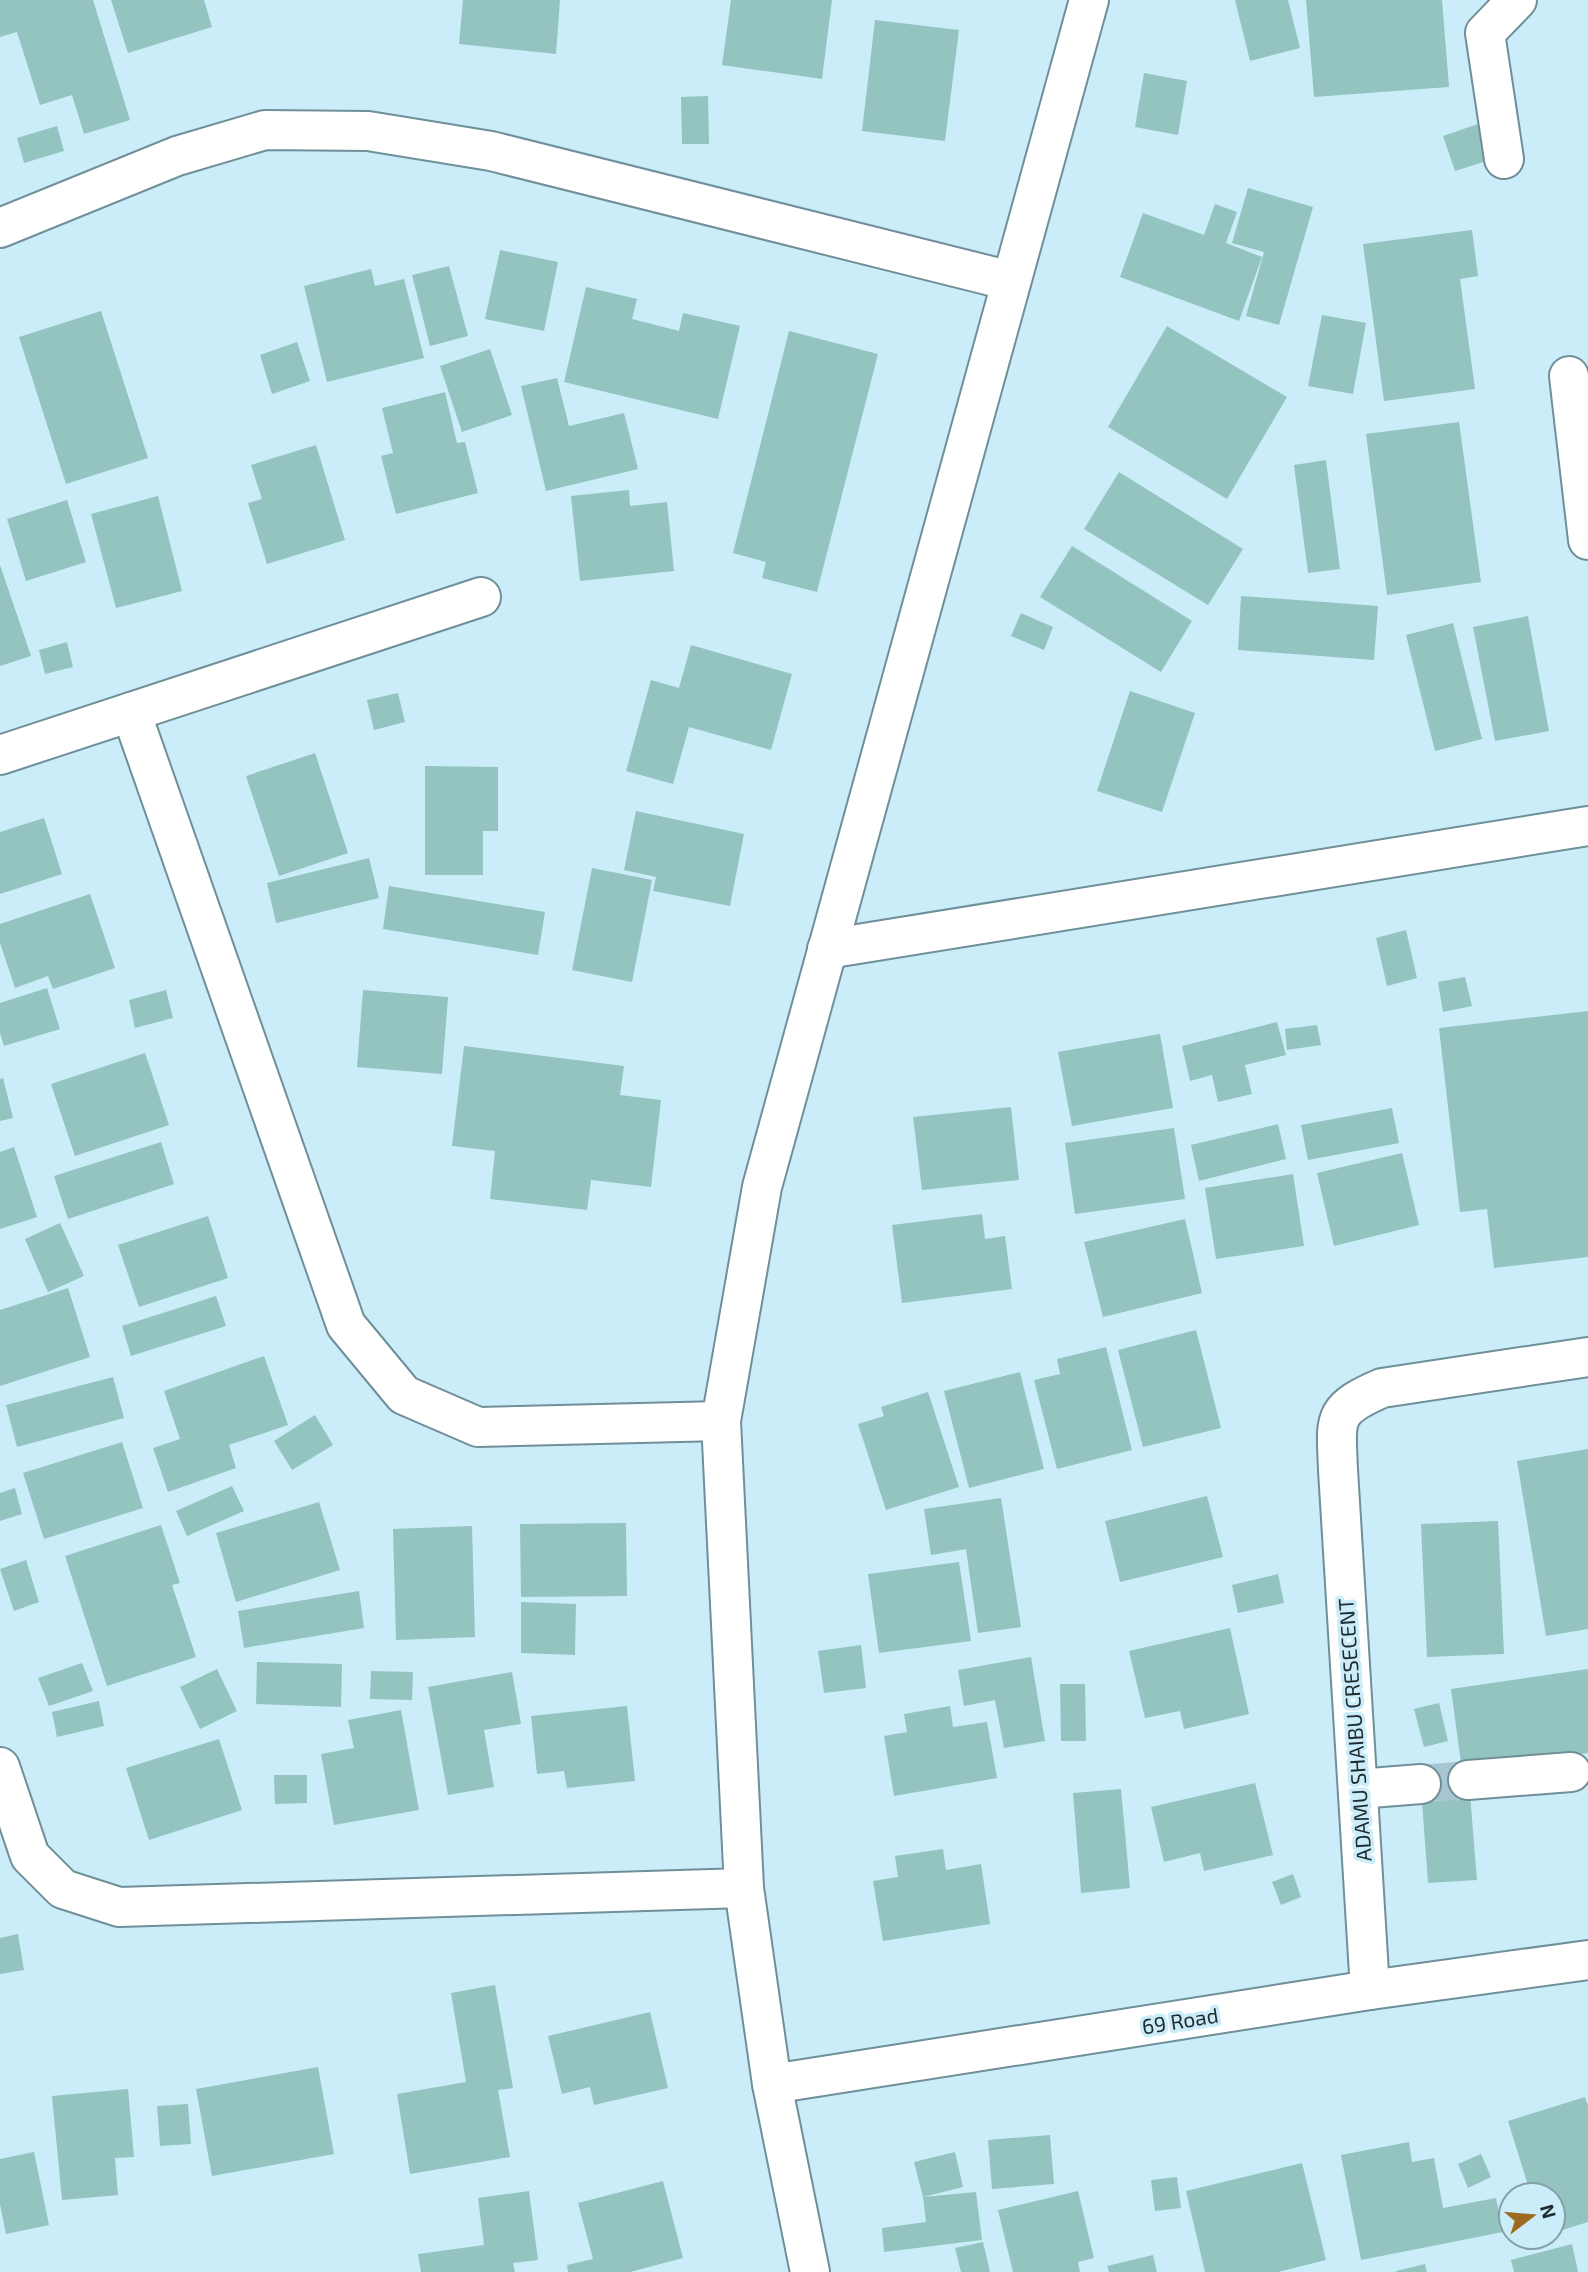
<svg xmlns="http://www.w3.org/2000/svg" width="1588" height="2272" viewBox="0 0 1588 2272" font-family="'Exo 2',sans-serif">
<style>
.building{fill:#93c4c0}
.lines{fill:none;stroke-linecap:round;stroke-linejoin:round}
.minor-tunnel{stroke:#a8c6d1;stroke-width:38;stroke-dasharray:38 19;stroke-linecap:butt}
.minor-casing{stroke:#6f8f99;stroke-width:42}
.minor{stroke:#fff;stroke-width:38}
.labels{text-anchor:middle;dominant-baseline:central;stroke-width:7;stroke-linejoin:round;paint-order:stroke}
.street-label{font-size:21px;fill:#1e2b2f;stroke:#cbedf9}
</style>
<rect width="100%" height="100%" fill="#cbedf9"/>
<g class="building">
<polygon points="0,0 93,0 130,120 84,134 72,95 40,105 17,32 0,37"/>
<polygon points="111,0 204,0 212,27 128,53"/>
<polygon points="463,0 560,0 556,54 459,44"/>
<polygon points="731,0 832,0 822,79 722,65"/>
<polygon points="1235,0 1288,0 1300,48 1250,61"/>
<polygon points="1306,0 1442,0 1449,87 1314,97"/>
<polygon points="875,20 959,30 945,141 862,131"/>
<polygon points="1144,73 1187,81 1178,135 1135,127"/>
<polygon points="708,96 709,144 682,144 681,97"/>
<polygon points="1481,123 1493,159 1455,171 1443,136"/>
<polygon points="57,126 64,151 24,163 17,138"/>
<polygon points="1248,188 1313,207 1279,325 1246,316 1264,252 1232,243"/>
<polygon points="1215,204 1237,212 1226,243 1262,257 1239,321 1120,277 1143,213 1204,235"/>
<polygon points="1472,230 1478,276 1460,279 1475,389 1384,401 1363,244"/>
<polygon points="500,250 558,262 544,331 485,319"/>
<polygon points="449,266 468,336 430,346 412,275"/>
<polygon points="371,269 375,286 404,279 424,358 327,382 304,286"/>
<polygon points="586,287 637,299 632,319 679,331 683,313 740,326 718,419 564,382"/>
<polygon points="101,311 148,458 66,484 19,337"/>
<polygon points="1322,315 1366,323 1353,394 1308,386"/>
<polygon points="1167,326 1287,397 1227,499 1108,427"/>
<polygon points="789,331 878,354 817,592 762,578 766,562 733,553"/>
<polygon points="297,342 310,381 272,394 260,355"/>
<polygon points="490,349 512,415 462,432 440,366"/>
<polygon points="557,378 569,426 624,413 638,469 546,491 521,386"/>
<polygon points="445,392 457,443 465,442 478,493 396,514 381,456 393,453 382,408"/>
<polygon points="1459,422 1481,582 1387,595 1366,434"/>
<polygon points="316,445 345,540 267,564 248,503 262,499 251,465"/>
<polygon points="1326,460 1340,569 1308,573 1294,465"/>
<polygon points="1119,472 1243,549 1208,605 1084,529"/>
<polygon points="629,490 630,506 667,502 674,571 580,581 571,496"/>
<polygon points="158,496 182,591 116,608 91,514"/>
<polygon points="67,500 86,562 26,581 7,519"/>
<polygon points="1072,546 1192,621 1161,672 1040,597"/>
<polygon points="0,565 31,656 0,666"/>
<polygon points="1241,596 1378,606 1374,660 1238,650"/>
<polygon points="1021,613 1053,627 1044,650 1011,636"/>
<polygon points="1528,616 1549,731 1495,741 1473,627"/>
<polygon points="1453,623 1482,739 1435,751 1406,635"/>
<polygon points="67,642 73,667 45,674 39,650"/>
<polygon points="691,645 792,674 771,750 689,727 673,784 626,771 651,680 679,688"/>
<polygon points="1130,691 1195,713 1162,812 1097,791"/>
<polygon points="398,693 405,722 374,730 367,700"/>
<polygon points="315,753 348,853 279,876 246,776"/>
<polygon points="425,766 498,767 498,831 483,831 483,875 425,875"/>
<polygon points="636,811 744,834 730,906 653,891 656,877 624,870"/>
<polygon points="44,818 62,874 0,894 0,832"/>
<polygon points="369,858 379,898 276,923 267,883"/>
<polygon points="592,868 652,880 632,982 572,970"/>
<polygon points="389,886 545,912 538,955 383,929"/>
<polygon points="90,894 115,968 53,989 48,976 15,988 0,943 0,924"/>
<polygon points="1406,930 1417,978 1387,986 1376,938"/>
<polygon points="1465,977 1472,1006 1443,1012 1438,982"/>
<polygon points="47,988 60,1029 4,1046 0,1033 0,1003"/>
<polygon points="166,990 173,1018 135,1028 129,1000"/>
<polygon points="363,990 448,997 442,1074 357,1067"/>
<polygon points="1588,1011 1588,1257 1494,1268 1487,1209 1460,1212 1439,1028"/>
<polygon points="1277,1022 1286,1055 1245,1065 1252,1094 1218,1102 1212,1075 1190,1081 1182,1046"/>
<polygon points="1317,1025 1321,1045 1287,1050 1285,1029"/>
<polygon points="1160,1034 1173,1108 1072,1126 1058,1052"/>
<polygon points="464,1046 624,1066 620,1095 661,1100 651,1187 591,1180 587,1210 490,1199 495,1151 452,1146"/>
<polygon points="145,1053 169,1125 75,1156 51,1084"/>
<polygon points="3,1078 13,1118 0,1121 0,1079"/>
<polygon points="1011,1107 1019,1180 922,1190 913,1117"/>
<polygon points="1392,1108 1399,1143 1308,1160 1301,1125"/>
<polygon points="1278,1124 1286,1159 1199,1181 1191,1145"/>
<polygon points="1174,1128 1185,1199 1075,1214 1065,1143"/>
<polygon points="161,1142 174,1184 68,1219 54,1176"/>
<polygon points="14,1147 37,1217 0,1229 0,1152"/>
<polygon points="1402,1153 1419,1225 1334,1246 1317,1173"/>
<polygon points="1293,1174 1304,1246 1216,1259 1205,1188"/>
<polygon points="982,1214 985,1239 1005,1236 1012,1289 902,1303 892,1225"/>
<polygon points="208,1216 228,1278 139,1307 118,1245"/>
<polygon points="1185,1219 1202,1293 1103,1317 1084,1242"/>
<polygon points="60,1223 84,1276 48,1292 25,1239"/>
<polygon points="68,1288 90,1357 0,1386 0,1310"/>
<polygon points="216,1296 226,1326 131,1356 122,1326"/>
<polygon points="1196,1330 1221,1428 1143,1447 1118,1350"/>
<polygon points="1106,1347 1132,1450 1057,1469 1034,1380 1060,1374 1057,1359"/>
<polygon points="264,1356 288,1425 229,1445 236,1468 168,1492 153,1448 180,1439 164,1391"/>
<polygon points="1020,1372 1044,1469 969,1488 944,1391"/>
<polygon points="113,1377 124,1418 17,1447 6,1405"/>
<polygon points="928,1392 959,1487 886,1510 858,1424 884,1416 881,1407"/>
<polygon points="315,1415 333,1445 292,1470 274,1441"/>
<polygon points="122,1442 143,1508 44,1539 23,1473"/>
<polygon points="1588,1449 1588,1629 1546,1636 1517,1461"/>
<polygon points="232,1486 244,1511 187,1536 176,1511"/>
<polygon points="15,1488 22,1514 0,1521 0,1493"/>
<polygon points="1207,1496 1223,1557 1120,1582 1105,1521"/>
<polygon points="1001,1498 1021,1627 978,1633 966,1549 931,1555 924,1509"/>
<polygon points="319,1502 340,1570 236,1602 216,1533"/>
<polygon points="1498,1521 1504,1654 1427,1657 1421,1524"/>
<polygon points="626,1523 627,1596 521,1597 520,1524"/>
<polygon points="161,1525 180,1583 172,1585 196,1657 107,1686 65,1556"/>
<polygon points="472,1526 475,1637 396,1640 393,1529"/>
<polygon points="26,1560 39,1602 14,1611 0,1569"/>
<polygon points="959,1562 971,1641 879,1653 868,1574"/>
<polygon points="1278,1574 1284,1603 1238,1613 1232,1585"/>
<polygon points="359,1591 364,1628 244,1648 238,1611"/>
<polygon points="521,1602 576,1604 575,1655 521,1653"/>
<polygon points="1230,1628 1249,1714 1184,1729 1180,1711 1145,1718 1129,1651"/>
<polygon points="861,1645 866,1688 824,1693 818,1651"/>
<polygon points="1031,1657 1045,1741 1004,1748 995,1700 964,1706 958,1670"/>
<polygon points="257,1662 342,1664 341,1707 256,1704"/>
<polygon points="82,1663 93,1691 49,1706 38,1678"/>
<polygon points="217,1669 237,1711 200,1729 180,1687"/>
<polygon points="1588,1669 1588,1753 1462,1770 1451,1689"/>
<polygon points="371,1671 413,1672 412,1700 370,1699"/>
<polygon points="512,1672 521,1724 484,1730 494,1787 448,1795 428,1687"/>
<polygon points="1060,1684 1085,1684 1086,1741 1061,1741"/>
<polygon points="99,1701 104,1726 57,1737 52,1712"/>
<polygon points="1439,1703 1448,1741 1424,1747 1414,1709"/>
<polygon points="627,1706 635,1781 567,1788 564,1771 537,1774 531,1716"/>
<polygon points="950,1706 953,1727 987,1722 997,1778 894,1796 884,1736 907,1732 904,1714"/>
<polygon points="401,1710 419,1810 334,1825 321,1754 354,1748 348,1720"/>
<polygon points="219,1739 242,1810 149,1840 126,1768"/>
<polygon points="1468,1770 1477,1880 1428,1883 1420,1774"/>
<polygon points="274,1775 307,1775 307,1803 275,1804"/>
<polygon points="1255,1783 1273,1855 1204,1871 1200,1853 1164,1862 1151,1807"/>
<polygon points="1121,1789 1130,1888 1081,1893 1073,1793"/>
<polygon points="943,1849 946,1870 981,1864 990,1924 883,1941 873,1881 898,1877 895,1856"/>
<polygon points="1293,1874 1301,1897 1281,1905 1272,1882"/>
<polygon points="18,1934 24,1970 0,1974 0,1938"/>
<polygon points="495,1985 513,2088 498,2090 510,2157 410,2174 397,2094 466,2082 451,1993"/>
<polygon points="650,2012 668,2088 594,2105 590,2087 562,2094 548,2036"/>
<polygon points="318,2067 334,2154 212,2176 196,2089"/>
<polygon points="128,2089 134,2157 115,2158 118,2195 62,2200 52,2096"/>
<polygon points="1585,2097 1588,2106 1588,2222 1553,2233 1553,2195 1531,2195 1508,2121"/>
<polygon points="188,2104 191,2144 160,2146 157,2106"/>
<polygon points="1050,2135 1054,2184 992,2189 988,2140"/>
<polygon points="1409,2142 1412,2162 1434,2158 1443,2208 1496,2198 1503,2232 1361,2260 1341,2155"/>
<polygon points="34,2152 49,2225 6,2234 0,2204 0,2159"/>
<polygon points="955,2152 963,2187 923,2197 976,2192 982,2240 884,2252 882,2228 926,2222 923,2197 914,2162"/>
<polygon points="1481,2154 1491,2177 1468,2188 1458,2164"/>
<polygon points="1302,2163 1326,2260 1278,2272 1205,2272 1186,2191"/>
<polygon points="1177,2177 1181,2208 1155,2211 1151,2180"/>
<polygon points="663,2181 683,2258 630,2272 568,2272 567,2265 593,2259 578,2203"/>
<polygon points="529,2191 538,2260 513,2263 515,2272 421,2272 418,2254 484,2245 478,2198"/>
<polygon points="1078,2191 1094,2258 1078,2262 1080,2272 1013,2272 998,2210"/>
<polygon points="983,2242 990,2272 961,2272 955,2248"/>
<polygon points="1572,2244 1578,2272 1514,2272 1511,2260"/>
<polygon points="1153,2255 1157,2272 1109,2272 1107,2266"/>
<polygon points="1425,2264 1427,2272 1396,2272 1396,2271"/>
</g>
<g class="lines">
<polyline class="minor-tunnel" points="1421,1784 1468,1780"/>
<g class="minor-casing">
<g id="minor">
<polyline points="1504,159 1485,33 1517,0"/>
<polyline points="0,228 177,156 265,130 368,131 491,151 1011,281"/>
<polyline points="1569,376 1588,540"/>
<polyline points="131,712 346,1325 404,1395 478,1427 721,1421"/>
<polyline points="0,755 481,597"/>
<polyline points="827,949 1588,826"/>
<polyline points="0,1767 30,1856 63,1889 119,1907 744,1888"/>
<polyline points="1468,1780 1571,1772"/>
<polyline points="1358,1789 1421,1784"/>
<path d="M1370 1990 1338 1470C1336 1418 1331 1410 1382 1388L1588 1357"/>
<polyline points="772,2084 1370,1990 1588,1960"/>
<polyline points="810,2272 772,2084 744,1888 721,1421 762,1187 1089,0"/>
</g>
</g>
<use href="#minor" class="minor"/>
</g>
<g class="labels">
<g class="street-label">
<text transform="translate(1354 1730) rotate(-94)">ADAMU SHAIBU CRESECENT</text>
<text transform="translate(1180 2020) rotate(-9)">69 Road</text>
</g>
</g>
<g transform="translate(1532 2216) rotate(74)"><circle r="33" fill="#cbedf9" stroke="#869fa8" stroke-width="2"/>
<path d="M0-5L12 26L0 18L-12 26Z" fill="#9d6b1f"/>
<text y="-10" font-size="19" font-weight="bold" text-anchor="middle" fill="#1e2b2f">N</text>
</g>
</svg>
